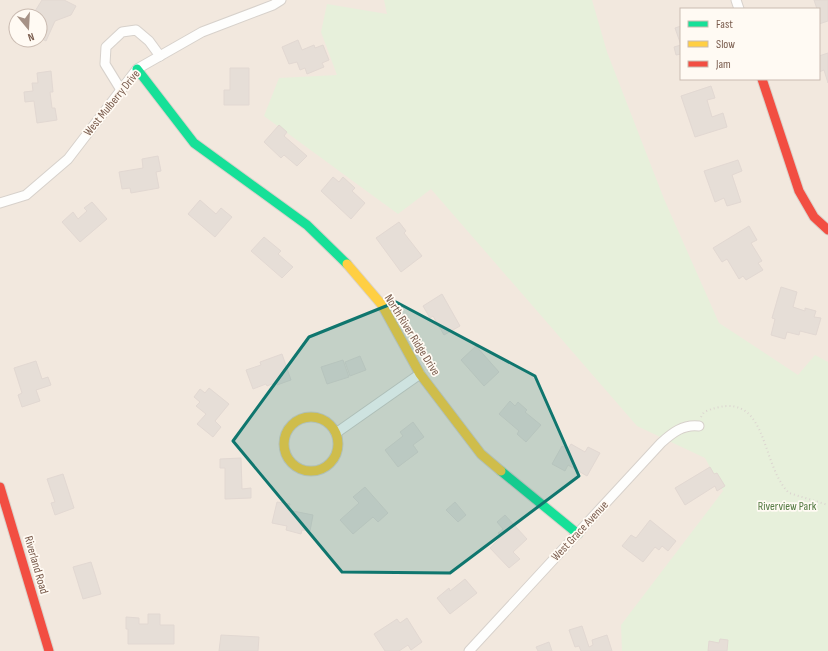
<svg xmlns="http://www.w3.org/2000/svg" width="828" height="651" viewBox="0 0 828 651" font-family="'Sofia Sans Condensed',sans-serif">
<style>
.residential{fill:#f2e8de;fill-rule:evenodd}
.green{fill:#e7f0db}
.building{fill:#e6ded7;stroke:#e2d8d2}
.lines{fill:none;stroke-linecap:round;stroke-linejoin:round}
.street-casing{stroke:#d7d1cb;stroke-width:11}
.fast-casing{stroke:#d9d2cb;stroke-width:11}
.slow-casing{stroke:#d9d2cb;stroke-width:11}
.jam-casing{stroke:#d9d2cb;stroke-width:11}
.path{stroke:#dcd5d0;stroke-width:2;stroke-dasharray:1 3;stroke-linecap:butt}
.street{stroke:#fefefd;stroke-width:9}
.fast{stroke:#16e098;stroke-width:9}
.slow{stroke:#ffcf43;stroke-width:9}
.jam{stroke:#f24e42;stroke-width:9}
.marked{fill:#0f766e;fill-opacity:0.2;stroke:#0f766e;stroke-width:3;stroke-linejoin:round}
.labels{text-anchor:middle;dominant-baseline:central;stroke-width:3.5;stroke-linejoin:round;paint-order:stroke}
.street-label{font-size:12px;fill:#7a5c4d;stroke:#fffaf3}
.park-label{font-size:12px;fill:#537a41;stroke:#fffaf3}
</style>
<rect width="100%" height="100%" fill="#f9f5f0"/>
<path class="residential" d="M0 0H828V488L796 651H0ZM681 9H819V79H681ZM16 16H40V40H16Z"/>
<polygon class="green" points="384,0 592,0 607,52 664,199 719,323 798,375 815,355 828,362 828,651 622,651 621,625 723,491 705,458 637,426 431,189 398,214 264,116 279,78 337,75 321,32 327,4 387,14"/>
<g class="building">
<polygon points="42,0 64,0 76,6 71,15 55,21 46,41 40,38 40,16 32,16"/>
<polygon points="814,0 828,0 828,21 819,24 819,9 816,9 817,9"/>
<polygon points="681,26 681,54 676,55 674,47 681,45 675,28"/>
<polygon points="298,40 302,50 314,45 315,48 323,45 329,60 322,63 324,67 307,74 305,68 300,70 297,62 289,64 282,47"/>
<polygon points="828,53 828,83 824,70 819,72 819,56"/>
<polygon points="230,68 249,68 249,105 224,105 224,90 230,90"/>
<polygon points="51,71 53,92 50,92 52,108 55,108 57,120 37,123 34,101 25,102 24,92 33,91 32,83 38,83 37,73"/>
<polygon points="711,86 715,98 707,100 712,117 723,113 727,127 695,137 681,96"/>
<polygon points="279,125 287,132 284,136 307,156 297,166 284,155 281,158 264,142"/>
<polygon points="158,156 161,171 156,172 159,188 131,193 130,188 122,189 119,172 143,168 142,159"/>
<polygon points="738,160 742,171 732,175 741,202 727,206 724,198 715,202 704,171"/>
<polygon points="333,177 339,182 343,177 355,188 352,191 365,203 351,219 321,191"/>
<polygon points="200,200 216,214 221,208 232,217 215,237 188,214"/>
<polygon points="92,202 107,219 80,242 62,222 73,212 78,219 87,211 84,208"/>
<polygon points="399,222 406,231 404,233 422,256 401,272 376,238"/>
<polygon points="749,226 757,240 751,243 762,261 758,263 763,270 746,280 743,276 739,279 727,259 722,262 713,248"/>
<polygon points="264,237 281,251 278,254 293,267 282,278 251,251"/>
<polygon points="781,287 797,292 793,307 805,311 805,308 816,311 814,317 821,318 816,335 800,331 799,335 787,332 785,339 771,335 775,319 772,318"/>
<polygon points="442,294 460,326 444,335 433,316 430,318 423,306"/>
<polygon points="476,346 499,372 484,386 461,360"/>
<polygon points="282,354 291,380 277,385 277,382 267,386 266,384 253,389 246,370 261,365 260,362"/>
<polygon points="360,356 366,370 350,376 345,362"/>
<polygon points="343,360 349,377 327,384 321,367"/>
<polygon points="36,361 42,379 48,377 51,385 36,390 40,401 22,407 18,395 22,393 14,368"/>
<polygon points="209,388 229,404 215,421 221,427 213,437 197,424 206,414 196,406 200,402 194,397 200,389 205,393"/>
<polygon points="510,401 515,406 518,402 527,410 525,412 541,425 526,442 517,434 519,431 499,414"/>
<polygon points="413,422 424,437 413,445 418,452 398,467 385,450 403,436 400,432"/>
<polygon points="571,444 585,452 588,447 600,453 587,476 568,465 565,471 552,464 562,446 568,449"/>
<polygon points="241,458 242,489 251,488 251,498 225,499 225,468 220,468 220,459"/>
<polygon points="710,467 714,474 717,473 725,486 717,491 715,486 685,505 675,488"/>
<polygon points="63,474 74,508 55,515 51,503 55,502 47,479"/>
<polygon points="365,487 388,513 378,522 373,517 353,534 340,520 359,503 353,497"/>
<polygon points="277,502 290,504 288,510 313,515 310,531 302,530 301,534 286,530 287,526 272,523"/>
<polygon points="455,502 466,515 458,522 446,510"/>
<polygon points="505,515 527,539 513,552 520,559 509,568 490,548 501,537 498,533 503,529 497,522"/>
<polygon points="650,520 676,541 668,551 662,546 659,550 655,547 643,562 622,546 631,535 636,538"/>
<polygon points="91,562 101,594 83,599 73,567"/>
<polygon points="465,579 477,593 450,614 437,598 449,588 450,591"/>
<polygon points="148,614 160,614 160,625 174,625 174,644 128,644 128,629 126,629 126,617 139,618 139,624 148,624"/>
<polygon points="407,618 422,642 411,650 408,645 399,651 385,651 374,634 397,619 400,623"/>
<polygon points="582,626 589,647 593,645 592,640 607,635 612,651 581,651 579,646 575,647 569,630"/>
<polygon points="221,635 259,637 258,651 219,651"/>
<polygon points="720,639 728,640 727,651 708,651 709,641 719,643"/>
<polygon points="549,642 552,651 538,651 536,647"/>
</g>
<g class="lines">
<g class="street-casing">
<g id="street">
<polyline points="736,0 739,9"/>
<polyline points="121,90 105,64 106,47 122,32 136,30 149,41 160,56"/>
<polyline points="0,203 26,195 68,159 137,69 202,32 273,5 281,0"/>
<polyline points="336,433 420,374"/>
<path d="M469 651 661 443C672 433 683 424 699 426"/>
</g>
</g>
<g class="fast-casing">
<g id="fast">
<polyline points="137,69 194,143 307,225 347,264"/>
<polyline points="501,471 578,534"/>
</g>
</g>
<g class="slow-casing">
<g id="slow">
<polyline points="347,264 382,305 420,374 481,454 501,471"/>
<circle cx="311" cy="444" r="27"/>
</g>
</g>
<g class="jam-casing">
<g id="jam">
<polyline points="762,79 799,191 814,217 828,230"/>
<polyline points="0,487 49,651"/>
</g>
</g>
<path class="path" d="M701 417 704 412C770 384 758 462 789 493L828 505"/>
<use href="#street" class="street"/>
<use href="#fast" class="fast"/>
<use href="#slow" class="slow"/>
<use href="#jam" class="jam"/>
</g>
<path class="marked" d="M396 302 535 376 579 476 450 573 342 572 233 441 309 337Z"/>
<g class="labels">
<g class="street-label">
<text transform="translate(112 103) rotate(-51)">West Mulberry Drive</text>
<text transform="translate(412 335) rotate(58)">North River Ridge Drive</text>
<text transform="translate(580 531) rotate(-47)">West Grace Avenue</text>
<text transform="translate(36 565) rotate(74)">Riverland Road</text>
</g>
<g class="park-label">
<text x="787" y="506">Riverview Park</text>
</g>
</g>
<rect x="680" y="8" width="140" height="72" fill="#fffaf3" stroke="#cabbb1"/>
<rect x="688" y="21" width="20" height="6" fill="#16e098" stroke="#cabbb1"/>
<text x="716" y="28" font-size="12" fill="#7a5c4d">Fast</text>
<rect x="688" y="41" width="20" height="6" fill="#ffcf43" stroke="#cabbb1"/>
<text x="716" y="48" font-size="12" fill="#7a5c4d">Slow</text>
<rect x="688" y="61" width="20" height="6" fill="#f24e42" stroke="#cabbb1"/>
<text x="716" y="68" font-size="12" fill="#7a5c4d">Jam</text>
<g transform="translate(28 28) rotate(162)"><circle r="19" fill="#fffaf3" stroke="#cabbb1"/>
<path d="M0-3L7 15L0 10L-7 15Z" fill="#a69286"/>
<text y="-6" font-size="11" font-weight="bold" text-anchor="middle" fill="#7a5c4d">N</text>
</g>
</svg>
